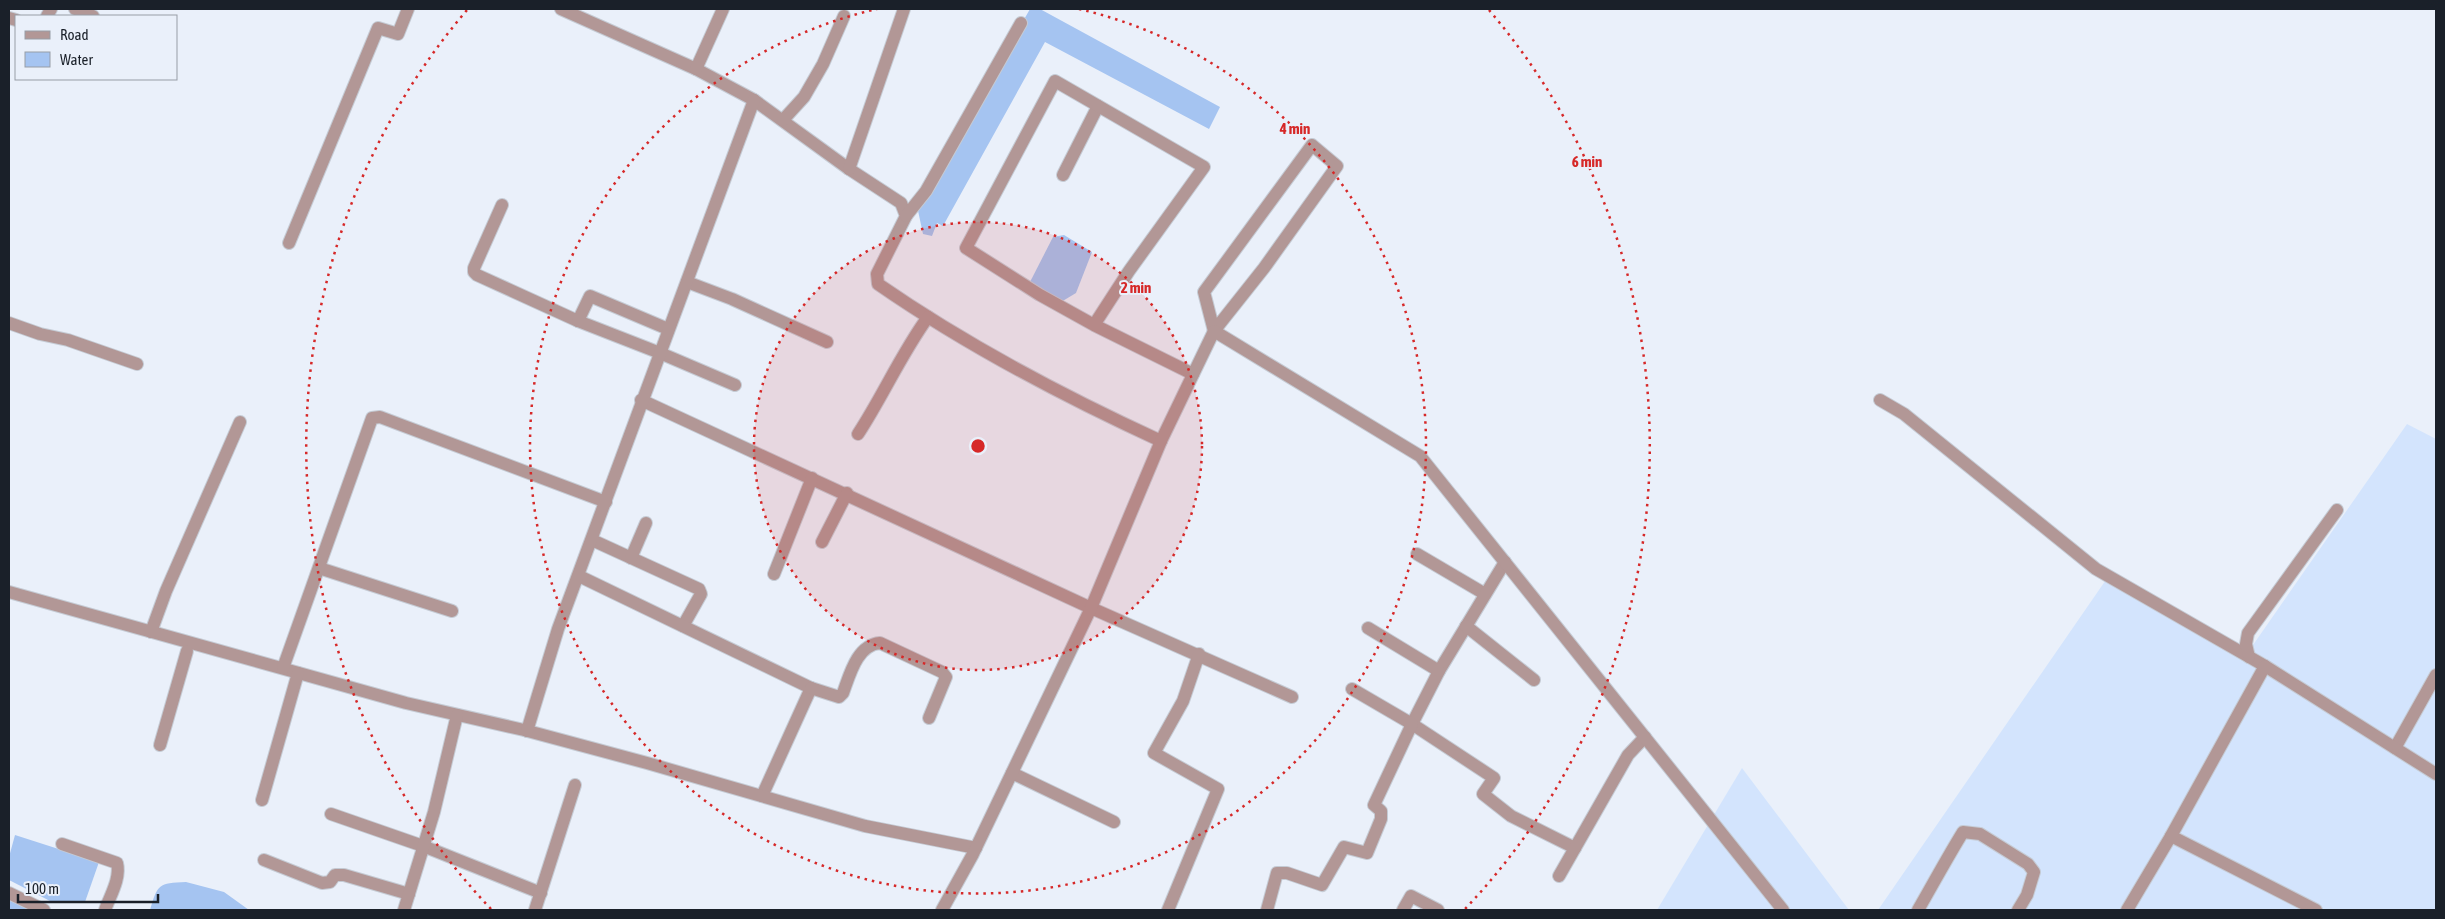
<svg xmlns="http://www.w3.org/2000/svg" width="2445" height="919" viewBox="0 0 2445 919" font-family="'Asap Condensed',sans-serif">
<style>
.built{fill:#d3e4fd}
.water{fill:#a5c4f1}
.lines{fill:none;stroke-linecap:round;stroke-linejoin:round}
.minor-casing{stroke:#c5cbd4;stroke-width:14}
.minor{stroke:#b29796;stroke-width:12}
.ring{fill:none;stroke:#d62828;stroke-width:2.5;stroke-dasharray:2.5 5}
.centre{fill:#d62828;stroke:#eaf0fa;stroke-width:2.5}
.ring-label{font-size:15px;text-anchor:middle;font-weight:bold;fill:#d62828;stroke:#eaf0fa;stroke-width:4;stroke-linejoin:round;paint-order:stroke}
</style>
<rect width="100%" height="100%" fill="#eaf0fa"/>
<g class="built">
<polygon points="2407,424 2436,439 2436,910 1878,910 2110,574 2246,655"/>
<polygon points="1742,768 1849,910 1657,910"/>
</g>
<g class="water">
<polygon points="1030,9 1040,9 1220,107 1209,129 1045,42 943,226 937,223 932,236 923,234 917,206"/>
<polygon points="1064,235 1092,252 1076,293 1061,302 1030,282 1053,237"/>
<polygon points="15,835 99,862 85,902 52,902 9,880 9,857"/>
<path d="M186 882 224 892 249 910H150C158 884 158 883 186 882Z"/>
<polygon points="9,895 43,910 9,910"/>
</g>
<g class="lines">
<g class="minor-casing">
<g id="minor">
<polyline points="75,9 93,16"/>
<path d="M561 9 696 69 754 100 849 169 901 203 906 216 877 274 878 284C966 345 1063 396 1161 441"/>
<polyline points="47,16 51,9"/>
<polyline points="9,18 16,20"/>
<polyline points="696,69 723,9"/>
<polyline points="783,120 804,97 823,64 844,16"/>
<polygon points="1312,145 1337,166 1264,268 1214,331 1204,292"/>
<polyline points="849,169 904,9"/>
<polyline points="1063,175 1098,106"/>
<polyline points="502,205 474,268 474,272 477,275 578,321 660,353 735,385"/>
<polyline points="906,216 926,191 1021,23"/>
<polyline points="289,243 378,28 398,34 408,9"/>
<polyline points="687,282 732,299 827,342"/>
<polyline points="578,321 590,296 668,329"/>
<polyline points="9,323 40,334 68,340 137,364"/>
<polyline points="1094,325 1129,271 1204,167 1055,81 966,248 1040,295 1094,325 1193,374"/>
<polyline points="641,400 1091,608 1292,697"/>
<polyline points="1880,400 1904,414 2096,569 2265,666"/>
<path d="M858 434C883 396 901 354 928 317"/>
<polyline points="592,540 699,589 701,594 683,626"/>
<polyline points="822,542 847,493"/>
<polyline points="1417,554 1485,594"/>
<polyline points="631,558 646,523"/>
<polyline points="1505,562 1439,671 1412,724 1494,778 1483,794 1511,816 1575,848"/>
<polyline points="319,568 452,611"/>
<polyline points="774,574 812,478"/>
<polyline points="579,576 811,688 762,796"/>
<polyline points="9,592 406,703 524,730 647,763 865,826 976,848"/>
<polyline points="1466,626 1534,680"/>
<polyline points="1368,628 1439,671"/>
<polyline points="151,632 166,591 240,422"/>
<polyline points="2249,657 2246,644 2248,633 2337,510"/>
<polyline points="283,668 372,418 380,417 606,502"/>
<path d="M811 688 839 697 843 693C850 674 857 645 880 643L942 672 946 677 929 718"/>
<polyline points="527,731 558,629 754,100"/>
<polyline points="160,745 187,651"/>
<polyline points="2395,748 2436,675"/>
<polyline points="1012,773 1114,822"/>
<polyline points="262,800 298,673"/>
<polyline points="331,814 423,846 541,893"/>
<path d="M62 844 117 863C121 878 110 896 105 910"/>
<polyline points="264,860 322,883 330,882 335,875 344,875 409,894"/>
<polyline points="1559,876 1628,755 1645,737"/>
<polyline points="9,893 44,910"/>
<polyline points="404,910 434,812 457,715"/>
<polyline points="535,910 575,785"/>
<polyline points="942,910 973,854 1091,608 1161,441 1214,331 1420,456 1783,910"/>
<polyline points="1168,910 1218,789 1154,753 1183,701 1199,654"/>
<polyline points="1267,910 1277,873 1287,873 1322,885 1344,847 1367,853 1381,819 1381,811 1374,805 1412,724 1352,689"/>
<polyline points="1403,910 1411,896 1438,910"/>
<path d="M1918 910C1933 884 1947 858 1963 832L1980 834 2028 864 2034 872 2027 895 2018 910"/>
<polyline points="2127,910 2171,836"/>
<polyline points="2316,910 2171,836 2265,666 2436,774"/>
</g>
</g>
<use href="#minor" class="minor"/>
</g>
<circle cx="978" cy="446" r="224" fill="#d62828" fill-opacity=".12"/>
<g class="ring">
<circle cx="978" cy="446" r="224"/>
<path d="M1079 9A448 448 0 1 1 877 9"/>
<path d="M491 909A672 672 0 0 1 467 10M1489 10A672 672 0 0 1 1465 909"/>
</g>
<circle cx="978" cy="446" r="8" class="centre"/>
<g class="ring-label">
<text x="1295" y="134">4 min</text>
<text x="1587" y="167">6 min</text>
<text x="1136" y="293">2 min</text>
</g>
<rect width="2445" height="919" fill="none" stroke="#1a2029" stroke-width="20"/>
<rect x="15" y="15" width="162" height="65" fill="#eaf0fa" stroke="#979da6"/>
<rect x="25" y="31" width="25" height="8" fill="#b29796" stroke="#979da6"/>
<text x="60" y="40" font-size="15" fill="#1a2029">Road</text>
<rect x="25" y="52" width="25" height="15" fill="#a5c4f1" stroke="#979da6"/>
<text x="60" y="65" font-size="15" fill="#1a2029">Water</text>
<path d="M18 894v8h140v-8" fill="none" stroke="#1a2029" stroke-width="2.5"/>
<text x="25" y="894" font-size="15" fill="#1a2029" stroke="#eaf0fa" stroke-width="4" paint-order="stroke">100 m</text>
</svg>
